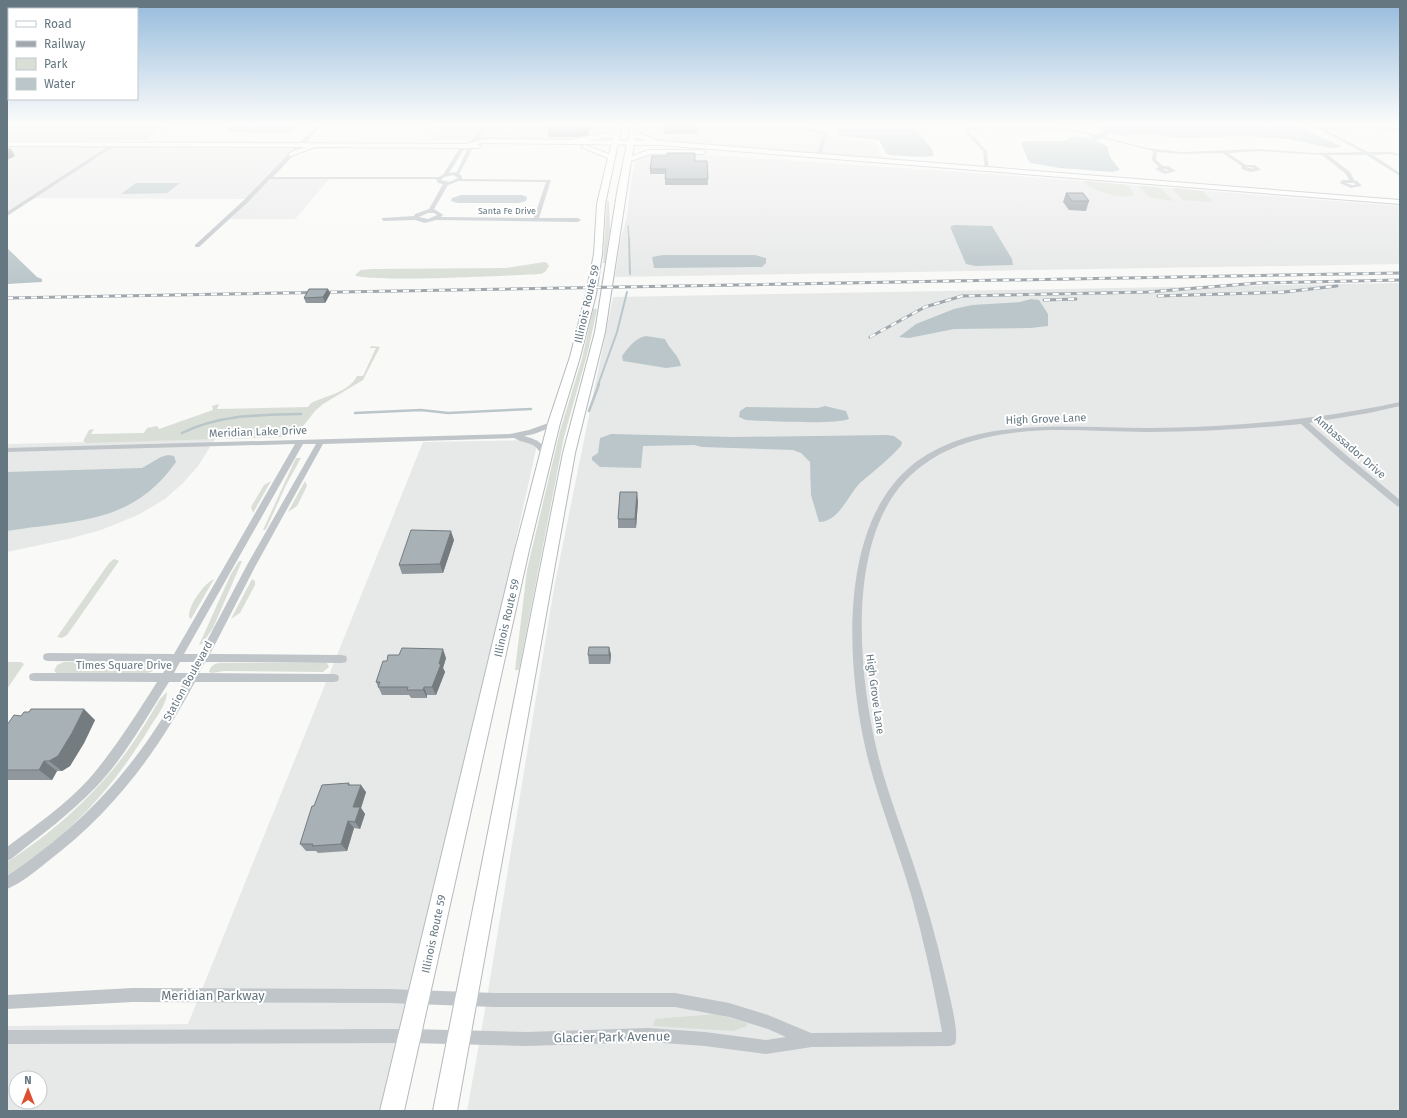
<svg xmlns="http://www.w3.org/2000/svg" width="1407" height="1118" viewBox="0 0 1407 1118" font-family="'Fira Sans',sans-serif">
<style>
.built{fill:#e7e9e8;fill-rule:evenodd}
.green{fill:#d9ded6}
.water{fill:#bac6ca}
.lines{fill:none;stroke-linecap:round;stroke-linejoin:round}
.stream-far2{stroke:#bac6ca;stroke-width:1.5}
.stream-far1{stroke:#bac6ca;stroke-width:2}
.stream{stroke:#bac6ca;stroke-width:2.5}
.secondary-casing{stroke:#b3b9bd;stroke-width:2}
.primary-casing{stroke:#b4babd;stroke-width:2}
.minor{fill:#c0c5c9;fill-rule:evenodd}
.secondary{fill:#fff;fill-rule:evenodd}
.primary{fill:#fff;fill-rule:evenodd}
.rail-casing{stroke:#a0a8ad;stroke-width:3}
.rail{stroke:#fff;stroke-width:2;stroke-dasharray:6;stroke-linecap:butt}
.wall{fill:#90989d}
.shaded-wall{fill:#757c7f}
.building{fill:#a7b1b6;stroke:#757c7f}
.labels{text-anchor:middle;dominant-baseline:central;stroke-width:4;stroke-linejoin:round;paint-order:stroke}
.far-street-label{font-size:9px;fill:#657781;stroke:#fff}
.street-label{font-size:11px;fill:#657781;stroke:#fff}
.near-street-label{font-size:13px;fill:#657781;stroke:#fff}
</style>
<rect width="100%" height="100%" fill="#f9f9f7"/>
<g class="built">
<polygon points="436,125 611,125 607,134 580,140 426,140"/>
<polygon points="641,125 780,125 828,130 833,134 832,138 875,142 882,159 655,140 641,134"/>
<polygon points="7,146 296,147 267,177 330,178 295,219 227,219 248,199 33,198 7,216"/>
<polygon points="644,153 681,153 976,173 1400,206 1400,264 615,277 620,242 627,216 630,189 635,159"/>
<polygon points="1400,283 1400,1111 467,1111 485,1010 554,588 613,297"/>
<polygon points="215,439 198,466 183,483 165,499 138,515 101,530 68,539 7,552 7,444"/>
<path d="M538 440 409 1026 388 1111H7V1026L188 1024 423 442ZM16 1078H40V1102H16Z"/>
</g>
<g class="green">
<polygon points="7,125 167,125 147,140 7,140"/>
<path d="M1087 181 1128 185 1134 194C1124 202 1091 190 1083 182Z"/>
<polygon points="1142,186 1161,188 1173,201 1150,197 1139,187"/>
<polygon points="1176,188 1202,191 1212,200 1210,202 1183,200 1172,189"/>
<polygon points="607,201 609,201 610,229 605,263 603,263"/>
<path d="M544 262 547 263 549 266 545 272 541 274C516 275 367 283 355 275L361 270 372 269 506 268Z"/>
<polygon points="593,309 597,309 588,351 564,437 519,670 515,670 527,570 560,431 582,359"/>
<path d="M371 346 380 347 363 380 323 404 315 411 300 430 297 429 287 434 285 437 87 443 83 441 89 430 94 429 91 434 144 433 147 428 157 426 159 429 213 410 212 406 219 404 217 409 308 407 311 403C326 396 349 392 357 376H363L376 348H370Z"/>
<polygon points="296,458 301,458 286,485 267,527 265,530 263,530"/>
<polygon points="271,481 253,513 251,507 264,485"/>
<polygon points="305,481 307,486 297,506 288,512"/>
<polygon points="114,559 119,561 67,635 62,638 57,637 109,563"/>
<polygon points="239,561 242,561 213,628 202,644 199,645 231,574"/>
<path d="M214 579 191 619 189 617C188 605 204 584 214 579Z"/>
<polygon points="252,579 255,581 255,585 240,613 231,619"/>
<polygon points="7,662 21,662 24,664 7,689"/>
<polygon points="64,662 153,662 156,664 157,666 151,672 147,673 57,673 54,671 57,665"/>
<path d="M221 663H327L329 667 323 672 224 671 212 673 209 672C210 666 215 663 221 663Z"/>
<path d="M167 692C167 704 156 717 150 727 111 791 70 835 7 876V862C50 835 91 798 122 758 136 740 148 719 160 699Z"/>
<polygon points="716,1014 747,1023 747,1026 733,1031 653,1026 655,1019"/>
</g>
<g class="water">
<polygon points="233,125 300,125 287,133 227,132"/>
<polygon points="1098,125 1297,125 1342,147 1331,148 1288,139 1247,136 1180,138 1144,134 1123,136 1110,134 1096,141 1107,146 1110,157 1120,170 1112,172 1060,168 1031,163 1028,160 1021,143 1025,141 1064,141 1072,136 1089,138 1101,132"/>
<polygon points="838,129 916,129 932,149 934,156 922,157 889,155 886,153 879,140 840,136 836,130"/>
<polygon points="136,183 180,183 167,193 121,194"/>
<polygon points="461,195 522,195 527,197 526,201 519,203 458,203 451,201 452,198"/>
<polygon points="954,225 992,226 1012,259 1013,265 976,266 966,264 951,229 950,227"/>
<polygon points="7,248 37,277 42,279 42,282 7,284"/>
<polygon points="663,255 755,255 766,258 766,263 762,267 757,267 654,268 652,257"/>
<polygon points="1031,299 1039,300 1048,314 1048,326 1031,328 954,329 909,338 899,337 916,324 954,309 972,305 1020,302"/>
<path d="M646 336 665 339C669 349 679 355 681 366L666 368 623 361 622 356C628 348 635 338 646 336Z"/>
<path d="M825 406 846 411 849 419C836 425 764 421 746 420L739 417 740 411 746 407 818 408Z"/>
<path d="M611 434 734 437 886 435 894 436 902 442 901 446C888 460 874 471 860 483 848 495 839 522 819 522L811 495 810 462 801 453 793 450 702 447 694 445 643 446 641 468 600 467 592 460V457L598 453 600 438Z"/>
<path d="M168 455 174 456 176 462C132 525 74 520 7 531V472L142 468 161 457Z"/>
</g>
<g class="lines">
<g class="stream-far2">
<polyline points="14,125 15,130"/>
<polyline points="628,226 629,239"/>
</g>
<g class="stream-far1">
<polyline points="629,238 630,274"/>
<polyline points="598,385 617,332 627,292"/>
</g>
<g class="stream">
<polyline points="589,411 599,384"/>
<polyline points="355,413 421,410 448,413 531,409"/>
<path d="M182 433C220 414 260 415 301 414"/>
</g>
<g class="secondary-casing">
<polygon id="secondary" points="483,139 660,141 1400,200 1400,204 660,145 483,143 477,144 481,146 478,148 315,147 291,156 289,155 289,153 306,147 7,146 7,142 467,144"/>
</g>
<g class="primary-casing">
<g id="primary">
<polygon points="616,125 622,125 605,204 602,254 596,294 580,357 560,423 529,550 404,1111 380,1111 515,550 548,423 570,357 586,294 594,254 597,204 608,158 581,147 585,145 609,154 613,137 572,143 569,141 572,139 614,132"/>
<polygon points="631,125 637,125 636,132 664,143 660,145 635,137 632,156 649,150 702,150 706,152 702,154 650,154 631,161 605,332 575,453 457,1111 433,1111 563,453 595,332 617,193"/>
</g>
</g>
<g class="minor">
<path d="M317 125H322L273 177H439L444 174V173L459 149 474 138 483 125H487L478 140 472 144V150L459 174 462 176V179L551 180 539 218H578L581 220 578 222 436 220 425 223 415 220 384 221 382 220V218L414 216 415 214 429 209 443 184 438 183 436 179H270L248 202 199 247H195V245L244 200ZM468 147 457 172 449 173 463 151ZM453 175 458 178 449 182 441 180 444 177ZM459 181 546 182 534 218 441 217 443 215 442 214 434 209 448 185ZM428 213H434L437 215 428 219 419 217Z"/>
<polygon points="754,125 770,125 822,131 827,135 821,155 819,156 817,155 823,135 821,133"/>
<path d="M1311 125H1317L1322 128 1367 125 1400 129V131L1362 127 1326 130 1368 152H1391L1400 154V156L1391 154 1373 155 1400 173V176L1366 155H1328L1350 172 1354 180 1357 181 1362 186 1351 188 1340 183 1342 180H1349L1346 174 1322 155 1258 151 1228 153 1246 165H1255L1261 170 1251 172 1241 169 1242 166 1222 153 1182 154 1157 152 1156 160 1163 166H1168L1176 171 1165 174 1155 169 1159 167 1152 160 1153 151 1086 134 1063 130 982 128 971 130 970 133 987 151 989 171 987 172 985 171 983 151 966 133 967 128 982 126 1063 128 1086 132 1147 148 1182 152 1258 149 1313 153 1362 152ZM1246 167H1252L1254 169ZM1162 169H1165L1169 171H1166ZM1345 183H1354L1356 185H1352Z"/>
<polygon points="115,142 119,143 7,216 7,212"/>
<path d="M1400 402V406L1369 413 1309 423 1346 455 1400 500V507L1397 506 1340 459 1301 424C1250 429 1198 432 1147 432 1089 432 1029 424 973 441 937 451 905 473 887 506 850 573 860 679 877 751 886 788 900 824 912 860 925 898 936 937 945 976 948 990 960 1033 955 1044L950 1046 812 1047 766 1054 705 1046 649 1042 526 1046 410 1043 7 1044V1030L410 1029 526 1032 649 1028 705 1032 766 1040 786 1037 768 1029 729 1017 675 1007H494L389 1003 132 1002 7 1009V995L132 988 389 989 494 993H675L729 1003 768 1015 811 1033 942 1032C934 987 924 942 912 898 898 849 878 801 866 751 847 667 837 528 911 466 939 443 977 432 1012 429 1058 424 1104 428 1149 428 1234 427 1317 420 1400 402Z"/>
<path d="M554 421 558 423 557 425 534 434 524 436C536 439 544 443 550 455L546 458 543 457C533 439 528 446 514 438L323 444 256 565 210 654 342 655 346 656 347 659 346 662 342 663 205 662 199 673 334 674 338 675 339 678 338 681 334 682H195C156 754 113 812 47 862 35 872 21 883 7 889V876C87 822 137 766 184 682H169C146 718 125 757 95 788 70 814 40 836 11 859L7 861V847C35 826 65 805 89 779 115 749 136 715 157 682L34 681 30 680 29 677 30 674 34 673H163L169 662 48 661 44 660 43 657 44 654 48 653 174 654 295 444 7 452V448L510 434 529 430ZM303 444H316L247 565 200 654H184ZM180 662H195L189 673H174Z"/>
</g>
<use href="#secondary" class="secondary"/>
<use href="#primary" class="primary"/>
<g class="rail-casing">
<g id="rail">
<polyline points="1158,296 1284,292 1337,286"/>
<polyline points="7,298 1400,273"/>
<polyline points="1044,300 1076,299"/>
<polyline points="870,337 925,307 962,296 1148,292 1258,283 1400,280"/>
</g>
</g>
<use href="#rail" class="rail"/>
</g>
<g class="wall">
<polygon points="697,125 697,133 664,134 664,127"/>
<polygon points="590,128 588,135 574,137 549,137 548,131"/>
<polygon points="667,156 695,161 707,161 708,185 665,185 665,174 650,174 650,169"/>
<polygon points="1066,193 1089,201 1086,211 1069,210 1063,202"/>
<polygon points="328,289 330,294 325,303 306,303 304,298"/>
<polygon points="638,501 636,528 618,528 618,519"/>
<polygon points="454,540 443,573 402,574 399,565"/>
<polygon points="609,647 611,655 610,664 589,664 588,655"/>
<polygon points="446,658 443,668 445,672 436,695 427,695 427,698 411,698 409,695 382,695 376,682"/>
<polygon points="95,720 84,743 70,766 62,771 57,771 52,780 7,780 7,725"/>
<polygon points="349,783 350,785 366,792 361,808 365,814 360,829 354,828 347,851 318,853 316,851 306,851 300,844 314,806"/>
</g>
<g class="shaded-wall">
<polygon points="588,125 589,125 590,128 588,135 574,137 574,131"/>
<polygon points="11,149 15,156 7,160 7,151"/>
<polygon points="328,289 330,294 325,303 323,297"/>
<polygon points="637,492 638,501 636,528 635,519"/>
<polygon points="451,531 454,540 443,573 440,564"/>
<polygon points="609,647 611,655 610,664 609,655"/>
<polygon points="443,649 446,658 443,668 445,672 436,695 432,687"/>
<polygon points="424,687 427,695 427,698 423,690"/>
<polygon points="84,709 95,720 84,743 70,766 62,771 49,761"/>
<polygon points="44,761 57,771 52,780 39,770"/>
<polygon points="361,785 366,792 361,808 365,814 360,829 355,822 353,807"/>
<polygon points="348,821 354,828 347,851 341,844"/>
</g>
<g class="building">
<polygon points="550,125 588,125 587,129 574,131 548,131"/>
<rect x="664" y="125" width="33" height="2"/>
<polygon points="7,149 11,149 7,151"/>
<polygon points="667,153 695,153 695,161 707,161 708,179 665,179 666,169 650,169 652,156 667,156"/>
<polygon points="1066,193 1083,193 1089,201 1072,201"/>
<polygon points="309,289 328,289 323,297 304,298"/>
<polygon points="620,492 637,492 635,519 618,519"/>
<polygon points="411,530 451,531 440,564 399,565"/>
<polygon points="589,647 609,647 609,655 588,655"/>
<polygon points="402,648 443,649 439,664 441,664 432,687 424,687 423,690 407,690 408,687 378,687 380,682 376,682 383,661 387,661 388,655 399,655"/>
<polygon points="31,709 84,709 72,733 58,756 49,761 44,761 39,770 7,770 7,725 14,715 21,716 24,712 29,712"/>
<polygon points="349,783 348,785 361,785 353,807 360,807 355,822 348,821 341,844 312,846 313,844 300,844 312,806 314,806 322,785"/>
</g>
<linearGradient id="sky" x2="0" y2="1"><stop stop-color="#95bbdc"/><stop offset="0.44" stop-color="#fcfcfb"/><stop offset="1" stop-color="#fcfcfb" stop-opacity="0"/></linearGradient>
<rect width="1407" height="282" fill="url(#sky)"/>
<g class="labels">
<g class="far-street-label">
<text x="507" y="211">Santa Fe Drive</text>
</g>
<g class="street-label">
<text transform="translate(587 304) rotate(-77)">Illinois Route 59</text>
<text transform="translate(1046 419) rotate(-2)">High Grove Lane</text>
<text transform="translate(258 432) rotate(-2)">Meridian Lake Drive</text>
<text transform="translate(1350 447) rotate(41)">Ambassador Drive</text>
<text transform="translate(507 618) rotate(-77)">Illinois Route 59</text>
<text x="124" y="665">Times Square Drive</text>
<text transform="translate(188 681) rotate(-61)">Station Boulevard</text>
<text transform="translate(875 694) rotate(82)">High Grove Lane</text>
<text transform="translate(434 934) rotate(-78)">Illinois Route 59</text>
</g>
<g class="near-street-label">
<text x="213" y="995">Meridian Parkway</text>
<text transform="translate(612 1037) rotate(-1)">Glacier Park Avenue</text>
</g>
</g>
<rect width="1407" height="1118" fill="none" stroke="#657781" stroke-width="16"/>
<rect x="8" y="8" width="130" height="92" fill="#ffffff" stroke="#c1c9cd"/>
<rect x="16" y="21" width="20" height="6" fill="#ffffff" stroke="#c1c9cd"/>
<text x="44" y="28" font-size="12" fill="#657781">Road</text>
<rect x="16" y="41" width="20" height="6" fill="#a0a8ad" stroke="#c1c9cd"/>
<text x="44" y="48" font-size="12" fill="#657781">Railway</text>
<rect x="16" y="58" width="20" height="12" fill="#d9ded6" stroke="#c1c9cd"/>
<text x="44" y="68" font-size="12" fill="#657781">Park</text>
<rect x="16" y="78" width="20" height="12" fill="#bac6ca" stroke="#c1c9cd"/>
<text x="44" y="88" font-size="12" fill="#657781">Water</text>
<g transform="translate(28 1090)"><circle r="19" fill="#ffffff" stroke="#c1c9cd"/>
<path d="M0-3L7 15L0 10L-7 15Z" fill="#df4d31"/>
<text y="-6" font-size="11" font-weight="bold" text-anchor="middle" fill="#657781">N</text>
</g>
</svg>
